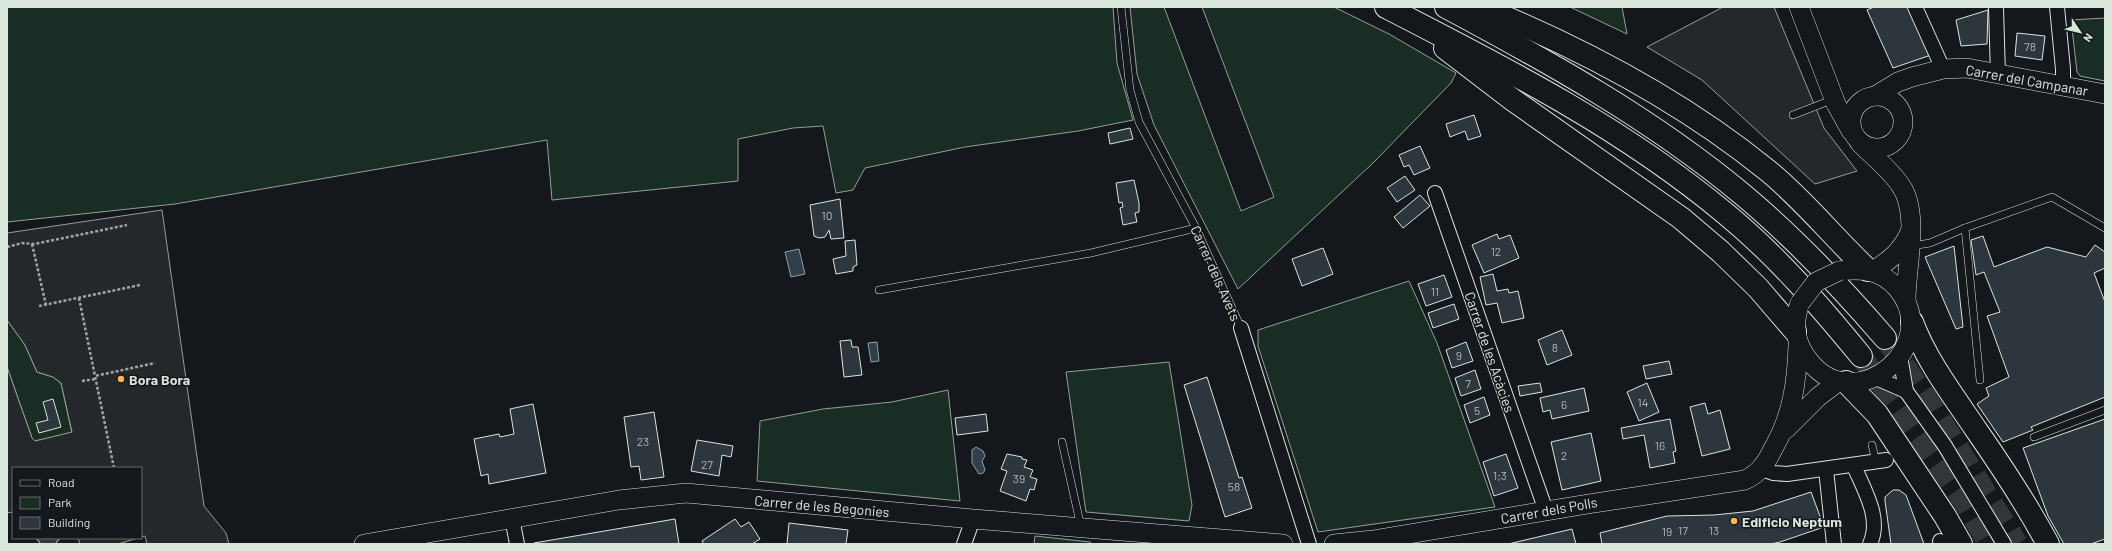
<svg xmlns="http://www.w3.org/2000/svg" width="2112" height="551" viewBox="0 0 2112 551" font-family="Barlow,sans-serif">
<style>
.green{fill:#1a2d24;stroke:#939e99}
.parking{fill:#24282b;stroke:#939e99}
.water{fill:#2f3f4d;stroke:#939e99}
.building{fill:#2c363c;stroke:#d8e6dc}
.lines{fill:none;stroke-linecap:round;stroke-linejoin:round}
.highway-tunnel{stroke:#313739;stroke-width:22;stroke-dasharray:22 11;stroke-linecap:butt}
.lane-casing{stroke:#d8e6dc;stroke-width:8}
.street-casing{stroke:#d8e6dc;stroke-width:16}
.secondary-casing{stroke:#d8e6dc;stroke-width:20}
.highway-casing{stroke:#d8e6dc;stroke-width:24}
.path{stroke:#9da8a2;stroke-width:2.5;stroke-dasharray:3 2;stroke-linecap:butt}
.lane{stroke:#14181c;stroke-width:7}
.street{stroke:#14181c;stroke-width:14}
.secondary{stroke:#14181c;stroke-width:19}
.highway{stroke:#14181c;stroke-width:22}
.secondary-bridge-casing{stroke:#d8e6dc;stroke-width:20;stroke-linecap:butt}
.secondary-bridge{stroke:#14181c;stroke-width:19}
.poi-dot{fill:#ffb74d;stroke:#14181c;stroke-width:1.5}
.labels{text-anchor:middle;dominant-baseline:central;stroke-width:3;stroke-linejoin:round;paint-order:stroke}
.number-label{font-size:12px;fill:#adbab4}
.street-label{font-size:14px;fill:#d8e6dc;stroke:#14181c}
.poi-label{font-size:14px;font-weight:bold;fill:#d8e6dc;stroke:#14181c;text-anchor:start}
</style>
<rect width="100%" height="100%" fill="#14181c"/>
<g class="green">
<polygon points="7,7 1113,7 1117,63 1133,120 1078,131 965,147 865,168 853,190 836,193 823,126 793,128 738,139 738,181 552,200 547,140 175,204 7,222"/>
<polygon points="1130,7 1164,7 1241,211 1274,197 1202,7 1334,7 1389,34 1456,73 1451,83 1373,163 1238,289 1154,125 1137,74"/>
<polygon points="1570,7 1622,7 1627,34"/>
<polygon points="2105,18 2105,81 2080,76 2077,72 2071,20"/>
<polygon points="1409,281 1437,343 1495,507 1318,532 1258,346 1258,330"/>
<polygon points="7,320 25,345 37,372 53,377 61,383 72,433 35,441 32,438 7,367"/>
<polygon points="1169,362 1192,505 1189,521 1086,512 1066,372"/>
<polygon points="948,390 960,501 757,481 760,421 823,409 892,402"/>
<polygon points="1035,536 1090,542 1092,544 1034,544"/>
</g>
<g class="parking">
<polygon points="1723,7 1774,7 1824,128 1857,171 1815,184 1702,80 1647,47"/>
<polygon points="162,210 204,506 226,533 229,544 147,544 145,536 141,537 141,468 13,468 13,512 7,513 7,367 32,438 35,441 72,432 61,383 53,377 37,372 25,345 7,320 7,233"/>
<polygon points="78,538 138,538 118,544 80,544"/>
</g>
<g class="water">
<polygon points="799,249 805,274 791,277 785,252"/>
<polygon points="877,342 879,361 871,362 868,343"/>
<polygon points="976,447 983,451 985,456 982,461 985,470 983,473 979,474 972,463 972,450"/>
</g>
<g class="building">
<polygon points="1874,7 1909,7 1931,55 1893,68 1867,10"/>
<polygon points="1988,10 1987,44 1961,46 1956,20"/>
<polygon points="2017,33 2045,36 2042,60 2015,56"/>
<polygon points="1474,115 1481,136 1468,140 1465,131 1450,137 1446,124"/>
<polygon points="1130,128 1133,139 1110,144 1108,133"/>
<polygon points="1420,146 1430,168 1414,175 1409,165 1404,167 1399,155"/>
<polygon points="1405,176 1415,190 1397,202 1387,188"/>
<polygon points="1134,180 1139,203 1139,212 1135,213 1137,222 1123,225 1120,208 1123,207 1122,202 1119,203 1116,183"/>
<polygon points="1420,195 1430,206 1403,228 1394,217"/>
<polygon points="840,199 844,238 831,239 829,230 825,237 819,238 814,236 810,205"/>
<polygon points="1497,234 1499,239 1510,235 1519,258 1484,273 1472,245"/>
<polygon points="1983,236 1994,267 2047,247 2086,257 2095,245 2105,252 2105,268 2094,273 2105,302 2105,397 2031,427 2033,430 2003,442 1977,404 1989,396 1986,388 2009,377 1987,316 2000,312 1984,272 1976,275 1971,240"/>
<polygon points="855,240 857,265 853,267 853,271 836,274 833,259 846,256 845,241"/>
<polygon points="1954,246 1963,327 1956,329 1925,257"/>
<polygon points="1323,248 1333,274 1302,286 1292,259"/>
<polygon points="1493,274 1497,291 1508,289 1509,293 1518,291 1524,318 1502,323 1497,303 1486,305 1480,277"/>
<polygon points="1444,275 1452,297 1426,306 1418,284"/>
<polygon points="1454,304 1459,319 1433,328 1428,313"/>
<polygon points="1562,330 1572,355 1547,365 1538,340"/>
<polygon points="851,340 852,347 858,347 862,375 844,377 840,341"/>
<polygon points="1466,342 1473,361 1452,368 1446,350"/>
<polygon points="1669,361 1672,374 1646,379 1643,366"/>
<polygon points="1475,370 1481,389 1461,396 1455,378"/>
<polygon points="1207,377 1239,478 1242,477 1252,508 1225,517 1184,385"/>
<polygon points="1540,383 1542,392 1520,396 1518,386"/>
<polygon points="1647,383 1659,412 1639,421 1627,392"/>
<polygon points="1584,388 1589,411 1552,419 1550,410 1543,412 1540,398"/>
<polygon points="1484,397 1490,415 1470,423 1464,405"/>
<polygon points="53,399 61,427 39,433 36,423 48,420 43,402"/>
<polygon points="1705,403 1708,414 1720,410 1730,449 1702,456 1690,407"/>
<polygon points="533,404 546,473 489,484 488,474 481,476 474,439 499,434 500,437 514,434 510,409"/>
<polygon points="654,412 664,477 641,480 639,466 631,467 624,417"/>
<polygon points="986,414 988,431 957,435 955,418"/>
<polygon points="1670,419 1676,451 1673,452 1675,463 1650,468 1644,435 1623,439 1621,428"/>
<polygon points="2105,419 2105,539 2091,544 2064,544 2048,516 2023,448"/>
<polygon points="1591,433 1601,481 1562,490 1551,442"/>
<polygon points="697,440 733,446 731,457 722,455 719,476 691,471"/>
<polygon points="1007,454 1022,457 1022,459 1027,460 1024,467 1033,470 1030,477 1037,479 1034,490 1030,489 1026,501 1000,491 1007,471 1001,469"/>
<polygon points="1506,454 1518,488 1494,496 1483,462"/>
<polygon points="1893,490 1899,490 1906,495 1924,544 1891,544 1885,501 1885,497"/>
<polygon points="1811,492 1824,527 1780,542 1771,544 1602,544 1600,533 1667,516 1714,515 1753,511"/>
<polygon points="675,519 679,544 534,544 534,543"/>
<polygon points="735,519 741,527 749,522 760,539 752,544 704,544 702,541"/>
<polygon points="789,523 848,530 846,544 787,544"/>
<polygon points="1572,529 1576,544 1508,544"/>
<polygon points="36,538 60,538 55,544 41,544"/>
</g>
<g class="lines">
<g class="highway-tunnel">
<polyline points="1885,338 1935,411 2017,544"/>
<polyline points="1861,356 1962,498 1989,544"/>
</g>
<g class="lane-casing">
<g id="lane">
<polyline points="1121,7 1130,90 1139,122 1196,228 1241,328"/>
<polyline points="1793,115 1834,99"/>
<polyline points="1965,228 1980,380"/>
<polyline points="1911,246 1930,243 1965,228 2052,197 2105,228"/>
<polyline points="879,290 1091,253 1196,228"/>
<polyline points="2034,437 2105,410"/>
<polyline points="1062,442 1081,527"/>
<polyline points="1872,445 1876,462"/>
</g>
</g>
<g class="street-casing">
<g id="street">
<polyline points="1915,7 1943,69"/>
<polyline points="1996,7 1998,75"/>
<polyline points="2057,7 2063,69 2063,86"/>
<polyline points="1435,193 1546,511"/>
<polyline points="1241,328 1309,544"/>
<polyline points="1900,356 1906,391 1945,446 2004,544"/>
<polyline points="1876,378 1906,391"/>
<path d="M1854 466C1864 490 1882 518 1870 544"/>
<polyline points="1762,469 1773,473 1787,474 1886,460"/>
<polyline points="1826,470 1834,544"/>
<polyline points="512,518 517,544"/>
<polyline points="1940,541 1942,544"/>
<polyline points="964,544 973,519"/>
</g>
</g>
<g class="secondary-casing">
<g id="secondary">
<polyline points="1799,7 1836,104 1851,131"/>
<circle cx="1877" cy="122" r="26"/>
<polyline points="1875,96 1898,82 1912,77 1943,69 1967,68 2105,94"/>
<path d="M1859 142C1872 156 1890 169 1901 186 1920 214 1906 267 1906 300"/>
<path d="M1873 271C1890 260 1902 251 1910 232"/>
<path d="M1800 303C1792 325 1795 344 1810 362 1856 419 1945 345 1897 288 1881 270 1861 268 1839 271"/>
<polyline points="1786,429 1818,397 1839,381"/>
<polyline points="364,544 619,500 686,493 973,519 1283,544"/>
<path d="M1334 544 1373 540 1588 504 1745 480C1760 473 1766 463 1773 449 1792 416 1797 383 1798 345"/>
</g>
</g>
<g class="highway-casing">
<g id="highway">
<path d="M1386 7C1505 68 1623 128 1726 214 1777 256 1820 306 1861 356"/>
<path d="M1446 7C1549 62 1652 119 1742 194 1795 238 1841 287 1885 338"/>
<path d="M1481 7C1581 48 1683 102 1767 170 1803 199 1834 238 1868 270"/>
<polyline points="1445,48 1513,100 1681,218 1721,252 1758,288 1795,331"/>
<path d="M1912 322C1927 362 1953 395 1977 431 2002 467 2027 505 2048 544"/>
<polyline points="1846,382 1877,414 1945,516 1961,544"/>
</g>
</g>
<g class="path">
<polyline points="32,244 46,305"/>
<polyline points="7,247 22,243 34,244 127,225"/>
<polyline points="79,298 95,376"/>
<polyline points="39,306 140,285"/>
<polyline points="82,381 96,379"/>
<polyline points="114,468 95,376 155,363"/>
</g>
<use href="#lane" class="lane"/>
<use href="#street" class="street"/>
<use href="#secondary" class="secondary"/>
<use href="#highway" class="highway"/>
<g class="secondary-bridge-casing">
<polyline id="secondary-bridge" points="1800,303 1816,282 1839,271"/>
</g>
<use href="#secondary-bridge" class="secondary-bridge"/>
</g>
<g class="poi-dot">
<circle cx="121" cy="379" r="4"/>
<circle cx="1734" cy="521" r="4"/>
</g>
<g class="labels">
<g class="number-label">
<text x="2030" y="46">78</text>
<text x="827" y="215">10</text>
<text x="1496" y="251">12</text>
<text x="1435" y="291">11</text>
<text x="1555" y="347">8</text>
<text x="1459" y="355">9</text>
<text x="1468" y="383">7</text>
<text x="1643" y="402">14</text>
<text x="1564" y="404">6</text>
<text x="1477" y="410">5</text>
<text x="643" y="441">23</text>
<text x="1660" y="445">16</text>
<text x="1564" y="455">2</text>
<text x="707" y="464">27</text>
<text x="1500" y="475">1;3</text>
<text x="1019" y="478">39</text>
<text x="1234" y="486">58</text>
<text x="1683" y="530">17</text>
<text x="1714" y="530">13</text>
<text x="1667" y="531">19</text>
</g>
<g class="street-label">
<text transform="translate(2027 80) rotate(10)">Carrer del Campanar</text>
<text transform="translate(1216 273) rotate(66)">Carrer dels Avets</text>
<text transform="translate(1490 352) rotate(71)">Carrer de les Acàcies</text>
<text transform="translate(822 506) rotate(5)">Carrer de les Begonies</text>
<text transform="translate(1549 510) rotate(-10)">Carrer dels Polls</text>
</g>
<g class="poi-label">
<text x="129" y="379">Bora Bora</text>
<text x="1742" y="521">Edificio Neptum</text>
</g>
</g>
<rect width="2112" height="551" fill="none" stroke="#d8e6dc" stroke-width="16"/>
<rect x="12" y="467" width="130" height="72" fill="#14181c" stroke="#626a69"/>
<rect x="20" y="480" width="20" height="6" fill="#14181c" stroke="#626a69"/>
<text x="48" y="487" font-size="12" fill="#d8e6dc">Road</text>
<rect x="20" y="497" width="20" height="12" fill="#1a2d24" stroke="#626a69"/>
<text x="48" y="507" font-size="12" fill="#d8e6dc">Park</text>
<rect x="20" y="517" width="20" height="12" fill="#2c363c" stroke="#626a69"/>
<text x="48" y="527" font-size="12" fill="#d8e6dc">Building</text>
<g transform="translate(2080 32) rotate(125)" stroke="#14181c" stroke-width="3" paint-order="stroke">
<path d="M0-3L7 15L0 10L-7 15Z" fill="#d8e6dc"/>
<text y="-6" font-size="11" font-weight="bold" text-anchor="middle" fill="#d8e6dc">N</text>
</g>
</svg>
